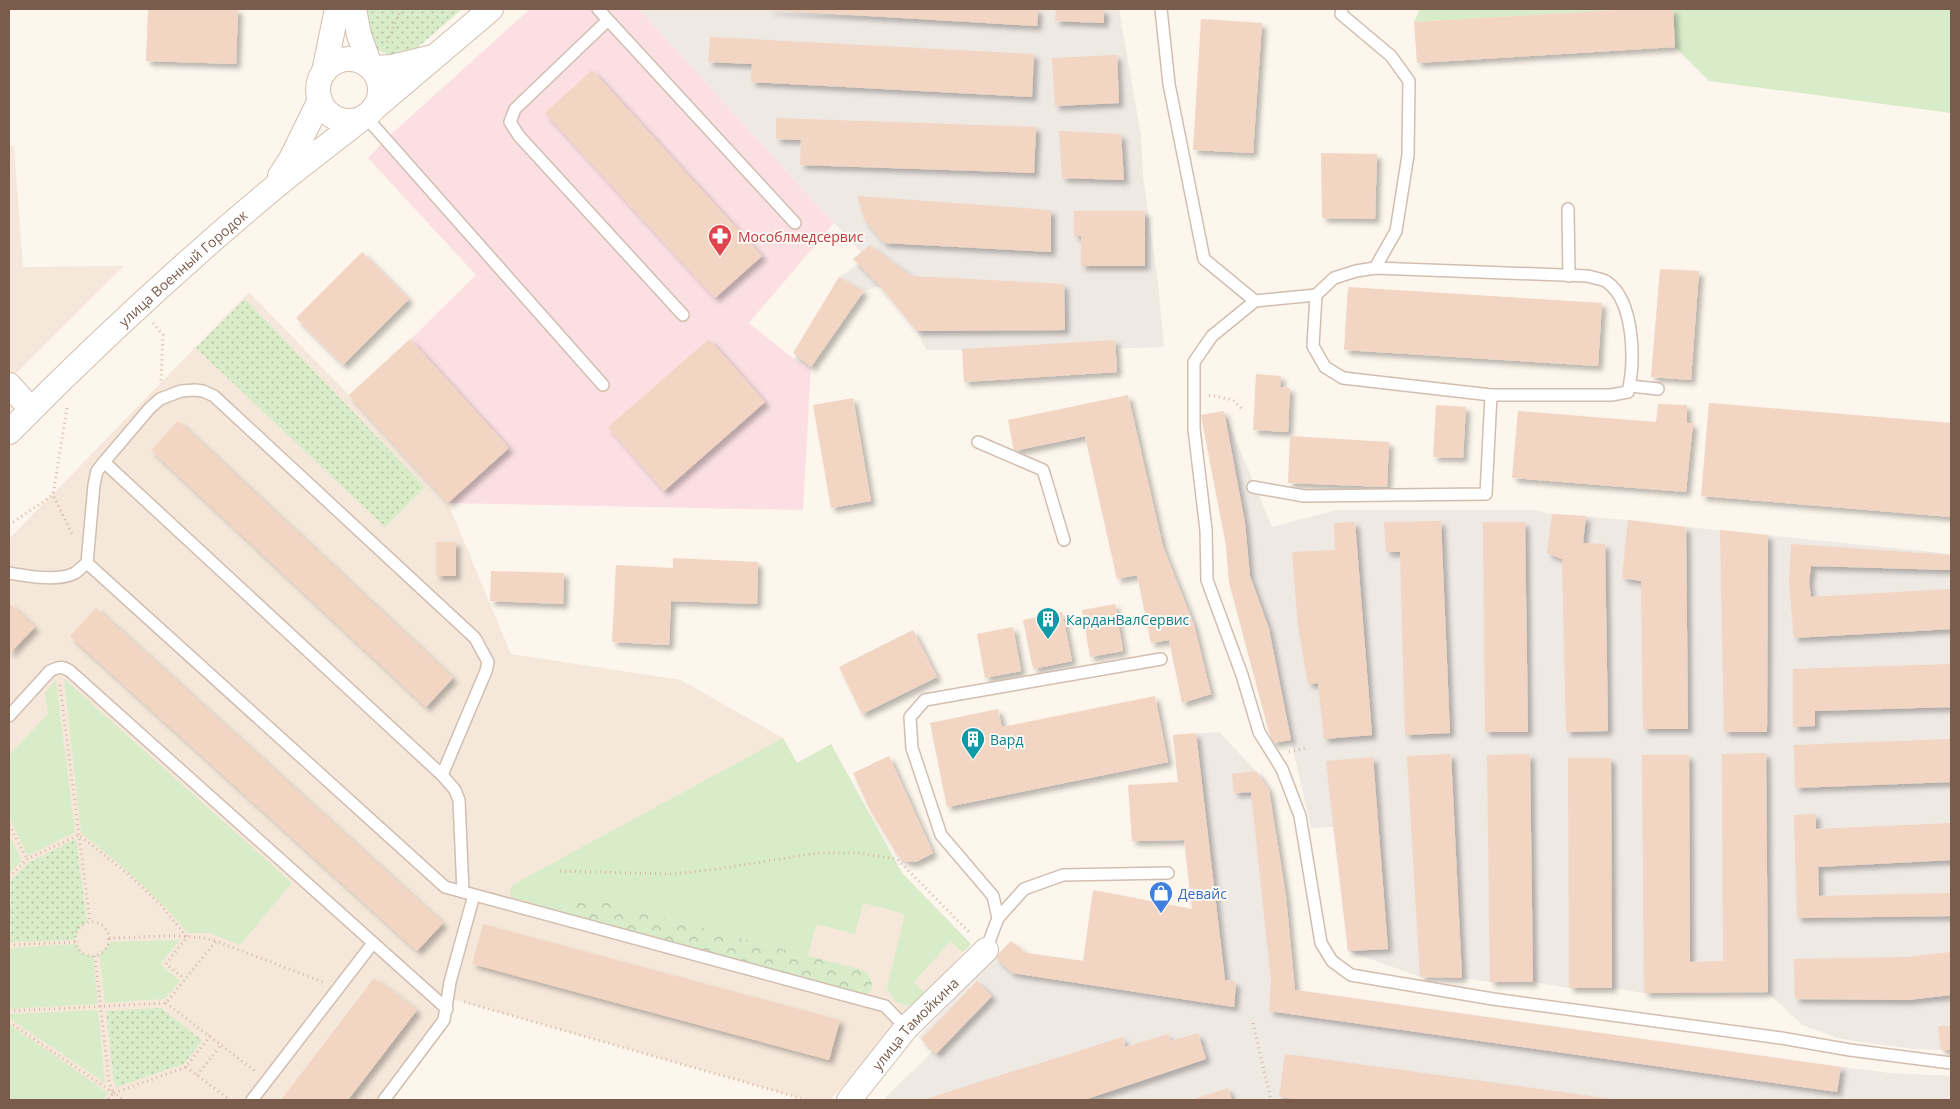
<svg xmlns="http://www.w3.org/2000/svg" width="1960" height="1109" viewBox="0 0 1960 1109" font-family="'Open Sans',sans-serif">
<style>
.residential{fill:#f5e8da}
.industrial{fill:#efe9e4}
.medical{fill:#fbdfe3}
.grass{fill:#d8ecc9}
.forest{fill:url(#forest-crowns)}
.park{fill:url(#park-dots)}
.building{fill:#f3d5c3;filter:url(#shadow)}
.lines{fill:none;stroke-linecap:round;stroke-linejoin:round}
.lane-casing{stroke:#d1beb0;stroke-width:14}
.street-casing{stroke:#d1beb0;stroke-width:26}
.path{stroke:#d9b8a5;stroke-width:3;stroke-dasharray:1 4;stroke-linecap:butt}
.lane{stroke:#fff;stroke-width:11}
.street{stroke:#fff;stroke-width:24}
.labels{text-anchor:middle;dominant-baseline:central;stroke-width:4;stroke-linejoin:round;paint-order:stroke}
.health-label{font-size:14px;fill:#be3a42;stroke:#fffaf3;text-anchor:start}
.street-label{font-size:14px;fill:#7a5c4d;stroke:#fffaf3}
.culture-label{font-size:14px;fill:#0d838f;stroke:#fffaf3;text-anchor:start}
.shop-label{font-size:14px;fill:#366cbe;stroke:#fffaf3;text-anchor:start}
</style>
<defs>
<pattern id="forest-crowns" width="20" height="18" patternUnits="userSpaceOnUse" patternTransform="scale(1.25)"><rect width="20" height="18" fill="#d8ecc9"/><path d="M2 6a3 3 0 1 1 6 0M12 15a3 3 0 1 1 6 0" fill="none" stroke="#b4c2a5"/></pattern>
<pattern id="park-dots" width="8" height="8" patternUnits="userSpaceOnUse" patternTransform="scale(1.25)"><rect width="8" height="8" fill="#d8ecc9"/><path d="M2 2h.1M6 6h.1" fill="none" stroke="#b4c2a5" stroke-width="1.8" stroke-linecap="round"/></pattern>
<filter id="shadow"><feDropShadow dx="4.5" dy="4.5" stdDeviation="2.5" flood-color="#0004"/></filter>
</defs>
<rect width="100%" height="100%" fill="#fdf6ec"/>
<g class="residential">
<polygon points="9,145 14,146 23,267 124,266 9,380"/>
<polygon points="249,292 349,395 448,503 511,654 681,680 783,738 797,763 831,744 902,873 971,944 830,1100 807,1100 449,998 447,1009 384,1100 9,1100 9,539"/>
</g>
<g class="industrial">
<polygon points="639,9 1119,9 1141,136 1143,176 1158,283 1164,347 1070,350 926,350 917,331 880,286 864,291 811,367 794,359 839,277 867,259"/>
<polygon points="1224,411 1272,527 1337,510 1533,510 1552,514 1628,520 1686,527 1951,554 1951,1050 1913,1049 1841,1039 1802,1025 1767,992 1644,993 1612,988 1569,988 1533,982 1490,982 1462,978 1420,977 1348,951 1333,827 1311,828 1291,740 1272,743 1229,582 1226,545 1201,415"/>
<polygon points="1219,732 1256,771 1269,790 1286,896 1295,990 1841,1067 1890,1073 1951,1076 1951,1100 883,1100 933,1051 918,1037 1011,941 1026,953 1200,977 1173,735"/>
</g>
<polygon class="medical" points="530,9 639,9 834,223 749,323 794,359 811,367 803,510 448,503 349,395 411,339 476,275 368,158 387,138"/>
<g class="grass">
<polygon points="1420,9 1634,9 1414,22"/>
<polygon points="1673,9 1951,9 1951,113 1709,81 1675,47"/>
<path d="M64 679 292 883 240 945 210 933H188C155 893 122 866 81 833Z"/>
<polygon points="56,680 75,832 28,856 9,817 9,755 48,714 45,693"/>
<path d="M783 738 797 763 831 744 902 873 971 944 963 952 950 942 914 982 926 994C915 1006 910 1008 894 1001L887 987 905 914 863 903 855 934 816 924 808 956 581 896 569 899 565 905 566 913 511 897 510 889 514 884Z"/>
<polygon points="9,835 22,861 9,873"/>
<polygon points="180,940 160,964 180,981 164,999 105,1003 99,955 105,950 109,942"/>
<polygon points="76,944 83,954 93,956 98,1004 9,1009 9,948"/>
<polygon points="98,1010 105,1083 9,1018 9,1014"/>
<polygon points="9,1024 108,1093 103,1100 9,1100"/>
</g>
<path class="forest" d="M581 896 862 970C871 976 873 980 871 991L865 995 566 913 565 905 569 899Z"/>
<g class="park">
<polygon points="359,9 462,9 410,54 392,56 376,49"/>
<polygon points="245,299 425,487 385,527 196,348"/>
<polygon points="76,839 87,922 79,928 75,940 9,942 9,882 28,863"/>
<polygon points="161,1008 202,1040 184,1064 117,1087 114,1082 106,1011"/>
</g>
<g class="building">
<polygon points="148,9 238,9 236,64 146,61"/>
<polygon points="768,9 1038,9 1037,26 768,10"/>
<polygon points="1056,9 1104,9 1104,23 1055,21"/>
<polygon points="1634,9 1673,9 1675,47 1417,63 1414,22"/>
<polygon points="1201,19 1262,23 1253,153 1193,150"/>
<polygon points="710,37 1034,54 1032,97 751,82 752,64 708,62"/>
<polygon points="1117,55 1119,103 1055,106 1052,58"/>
<polygon points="592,70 762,256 715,298 545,113"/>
<polygon points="776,118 1036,127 1034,173 800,165 801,140 776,139"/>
<polygon points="1059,131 1121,134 1124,180 1062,178"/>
<polygon points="1321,153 1377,154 1375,219 1322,218"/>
<polygon points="857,196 1051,210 1051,252 884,243 865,221"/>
<polygon points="1074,211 1145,211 1145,266 1081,266 1081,236 1074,236"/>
<polygon points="870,245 911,276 1064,284 1065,330 917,331 880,286 853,259"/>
<polygon points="362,252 409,299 343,365 296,318"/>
<polygon points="1660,269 1699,271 1691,380 1651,377"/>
<polygon points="839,277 864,291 811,367 793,353"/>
<polygon points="1348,287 1602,303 1598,366 1344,350"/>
<polygon points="410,339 509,448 448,503 349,395"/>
<polygon points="709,339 765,402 664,491 608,427"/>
<polygon points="1115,340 1117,372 964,382 962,349"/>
<polygon points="1256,374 1281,376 1280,387 1290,388 1288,432 1253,430"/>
<polygon points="1128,395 1163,547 1194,625 1211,694 1182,703 1169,640 1151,643 1137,575 1117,579 1085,436 1014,451 1008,420"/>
<polygon points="853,398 871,501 831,508 813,405"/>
<polygon points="1709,403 1951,423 1951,517 1701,496"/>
<polygon points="1658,404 1687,405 1687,423 1693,423 1686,492 1512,478 1518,411 1656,422"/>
<polygon points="1436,405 1466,407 1463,458 1433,457"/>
<polygon points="1224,411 1245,523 1250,576 1269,629 1291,740 1272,743 1229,582 1226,545 1201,415"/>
<polygon points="178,421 453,678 426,707 151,450"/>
<polygon points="1290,436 1389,442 1387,487 1288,483"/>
<polygon points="1552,514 1586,516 1583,543 1605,544 1608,731 1566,732 1562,559 1547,553"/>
<polygon points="1628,520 1686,527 1688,729 1643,729 1641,581 1622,578"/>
<polygon points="1441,521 1450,733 1405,735 1400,552 1386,552 1384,522"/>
<polygon points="1355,522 1372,735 1324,739 1318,683 1308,684 1298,626 1292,552 1335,550 1334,523"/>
<polygon points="1483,522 1525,522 1528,732 1485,732"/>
<polygon points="1720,530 1768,535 1767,732 1724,732"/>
<rect x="436" y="542" width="20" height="34"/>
<polygon points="1791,544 1951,555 1951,570 1811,566 1809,583 1811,597 1951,589 1951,629 1794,638 1789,583"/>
<polygon points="673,558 758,562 757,604 671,601 669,645 612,642 616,565 673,568"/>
<polygon points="491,571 564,573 563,604 490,601"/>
<polygon points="9,603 35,627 9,654"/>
<polygon points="1115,604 1123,651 1090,657 1082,610"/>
<polygon points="96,608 443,923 417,951 70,636"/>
<polygon points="1062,612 1072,661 1033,669 1023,620"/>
<polygon points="1013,627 1021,671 985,678 977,634"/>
<polygon points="913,630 937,677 862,714 839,667"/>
<polygon points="1951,664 1951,707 1815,711 1815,726 1793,727 1793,669"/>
<polygon points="1155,696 1168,762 947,807 930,723 998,709 1002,727"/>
<polygon points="1196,733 1225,980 1236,982 1234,1007 1012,973 995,957 1011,941 1026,953 1083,961 1093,890 1192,909 1184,840 1132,841 1128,785 1178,782 1173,735"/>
<polygon points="1951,739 1951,782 1795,788 1794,745"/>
<polygon points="1766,753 1768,992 1644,993 1642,755 1689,755 1690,962 1723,961 1722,754"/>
<polygon points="1451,754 1462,978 1420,977 1407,756"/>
<polygon points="1530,754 1533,982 1490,982 1487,755"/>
<polygon points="889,756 933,853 916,862 907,862 898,856 870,810 853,773"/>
<polygon points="1373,757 1388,949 1348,951 1326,761"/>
<polygon points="1568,758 1611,758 1612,988 1569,988"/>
<polygon points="1256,771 1269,790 1286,896 1295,990 1841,1067 1837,1092 1269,1011 1271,980 1251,792 1234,793 1232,774"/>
<polygon points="1816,814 1816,829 1951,823 1951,860 1818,867 1819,896 1951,893 1951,916 1797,918 1794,815"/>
<polygon points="483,924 840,1020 829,1060 472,964"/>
<polygon points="1951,952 1951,995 1908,1000 1795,999 1794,959 1906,957"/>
<polygon points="374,978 417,1010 348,1100 281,1100"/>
<polygon points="977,981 992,996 936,1054 921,1039"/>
<polygon points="1938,1026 1951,1026 1951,1050 1941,1050"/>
<polygon points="1198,1033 1206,1059 1084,1100 922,1100 1123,1037 1125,1047 1168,1034 1170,1041"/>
<polygon points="1285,1054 1612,1099 1612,1100 1302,1100 1279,1097"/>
<polygon points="1228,1088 1232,1100 1191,1100"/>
</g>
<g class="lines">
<g class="lane-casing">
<g id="lane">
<polyline points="598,9 795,223"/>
<polyline points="1161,9 1169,84 1204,259 1255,301"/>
<polyline points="1342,9 1341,14 1391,56 1409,81 1408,155 1396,231 1375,268"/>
<polyline points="608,20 515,109 510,122 519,136 683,315"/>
<polyline points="365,116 603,385"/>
<polyline points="1568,209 1569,276"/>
<polyline points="1630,386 1658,389"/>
<path d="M1491 395H1611L1628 392C1635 362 1635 302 1607 282 1603 279 1594 278 1588 276L1375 268 1356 271 1334 278 1316 295 1255 301 1212 336 1194 362V429L1206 530 1207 580 1242 675 1259 732 1282 769 1300 816 1321 943 1332 961 1351 975 1493 999 1781 1038 1850 1050 1951 1063"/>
<polyline points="978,442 1043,470 1064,540"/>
<polyline points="104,462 442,775 455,790 459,800 463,892"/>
<polyline points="1253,487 1304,496 1486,494 1491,395 1343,378 1325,367 1313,346 1316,295"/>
<polyline points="87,563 445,887 885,1006 906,1028"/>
<path d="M9 573C27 576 58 582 75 573 79 570 83 566 87 563L94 485 97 471 104 462 149 409 160 399 181 391 195 390 203 391 214 396 475 638 488 662 486 671 442 775"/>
<path d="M9 716 50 671C58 667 62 666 70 671L447 1009"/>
<polyline points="998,918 1024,889 1063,875 1168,873"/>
<polyline points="986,950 998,918 993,896 941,835 912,748 910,717 925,700 1161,659"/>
<polyline points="252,1100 373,943"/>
<polyline points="384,1100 444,1020 450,982 474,895"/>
</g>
</g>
<g class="street-casing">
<g id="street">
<polyline points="354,9 359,35 371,68 392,67 429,58"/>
<circle cx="349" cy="90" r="31"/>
<polyline points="324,72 337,9"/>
<polyline points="373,109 491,9"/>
<polyline points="280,176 291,159 320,100"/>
<polyline points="9,385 31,409"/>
<path id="s1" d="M9 432C92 348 179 267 270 191 301 165 334 141 365 116"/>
<path id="s2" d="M849 1100 906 1028 986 950"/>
</g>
</g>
<g class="path">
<polyline points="387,42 401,9"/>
<polyline points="153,323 163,335 161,381"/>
<polyline points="1209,395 1233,400 1243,410"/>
<polyline points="67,408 53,495 72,534"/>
<polyline points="9,525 53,495"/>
<polyline points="60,685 90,922"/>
<polyline points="1289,752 1306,748"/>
<polyline points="9,825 27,859"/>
<polyline points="560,871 673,874 717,869 818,853 858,853 897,859 971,934"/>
<polyline points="9,877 27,859 79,835 128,874 160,904 187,937 166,964 185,979"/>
<circle cx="92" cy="939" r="17"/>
<path d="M109 938C138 938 190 932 216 941"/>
<polyline points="9,945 75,942"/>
<polyline points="95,956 109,1082 113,1093 108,1100"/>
<polyline points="464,1002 807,1100"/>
<polyline points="166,1003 255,1071"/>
<polyline points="9,1011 166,1003 216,941 323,982"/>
<polyline points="9,1022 124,1100"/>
<polyline points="1253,1023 1271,1100"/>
<polyline points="186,1067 230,1100"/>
<polyline points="197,1075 221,1045"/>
<polyline points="114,1093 186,1067 210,1036"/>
</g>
<use href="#lane" class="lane"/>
<use href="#street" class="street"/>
</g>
<defs>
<g id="pharmacy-pin" transform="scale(1.25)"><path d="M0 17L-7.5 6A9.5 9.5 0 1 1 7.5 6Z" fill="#e0444e" stroke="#fffaf3"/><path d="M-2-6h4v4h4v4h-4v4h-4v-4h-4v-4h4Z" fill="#fff"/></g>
<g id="building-pin" transform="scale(1.25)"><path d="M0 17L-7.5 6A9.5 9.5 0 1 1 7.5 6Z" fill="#0f9aa8" stroke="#fffaf3"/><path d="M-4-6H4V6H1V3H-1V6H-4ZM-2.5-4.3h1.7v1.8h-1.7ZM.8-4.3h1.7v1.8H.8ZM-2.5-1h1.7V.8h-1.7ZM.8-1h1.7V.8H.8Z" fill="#fff"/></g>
<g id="shop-pin" transform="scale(1.25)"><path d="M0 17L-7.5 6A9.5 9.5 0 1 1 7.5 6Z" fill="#3f7fe0" stroke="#fffaf3"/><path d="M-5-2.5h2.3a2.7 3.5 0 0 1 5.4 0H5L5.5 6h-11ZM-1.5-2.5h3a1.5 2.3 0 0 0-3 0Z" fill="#fff"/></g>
</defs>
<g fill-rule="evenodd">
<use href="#pharmacy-pin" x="720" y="236"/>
<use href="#building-pin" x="1048" y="619"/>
<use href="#building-pin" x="973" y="739"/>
<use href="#shop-pin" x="1161" y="893"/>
</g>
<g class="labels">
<g class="health-label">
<text x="738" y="236">Мособлмедсервис</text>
</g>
<g class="street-label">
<text stroke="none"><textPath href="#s1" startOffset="239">улица Военный Городок</textPath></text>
<text stroke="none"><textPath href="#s2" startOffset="101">улица Тамойкина</textPath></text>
</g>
<g class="culture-label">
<text x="1066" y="619">КарданВалСервис</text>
<text x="990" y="739">Вард</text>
</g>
<g class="shop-label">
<text x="1178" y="893">Девайс</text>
</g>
</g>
<rect width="1960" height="1109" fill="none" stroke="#7a5c4d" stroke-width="20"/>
</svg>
